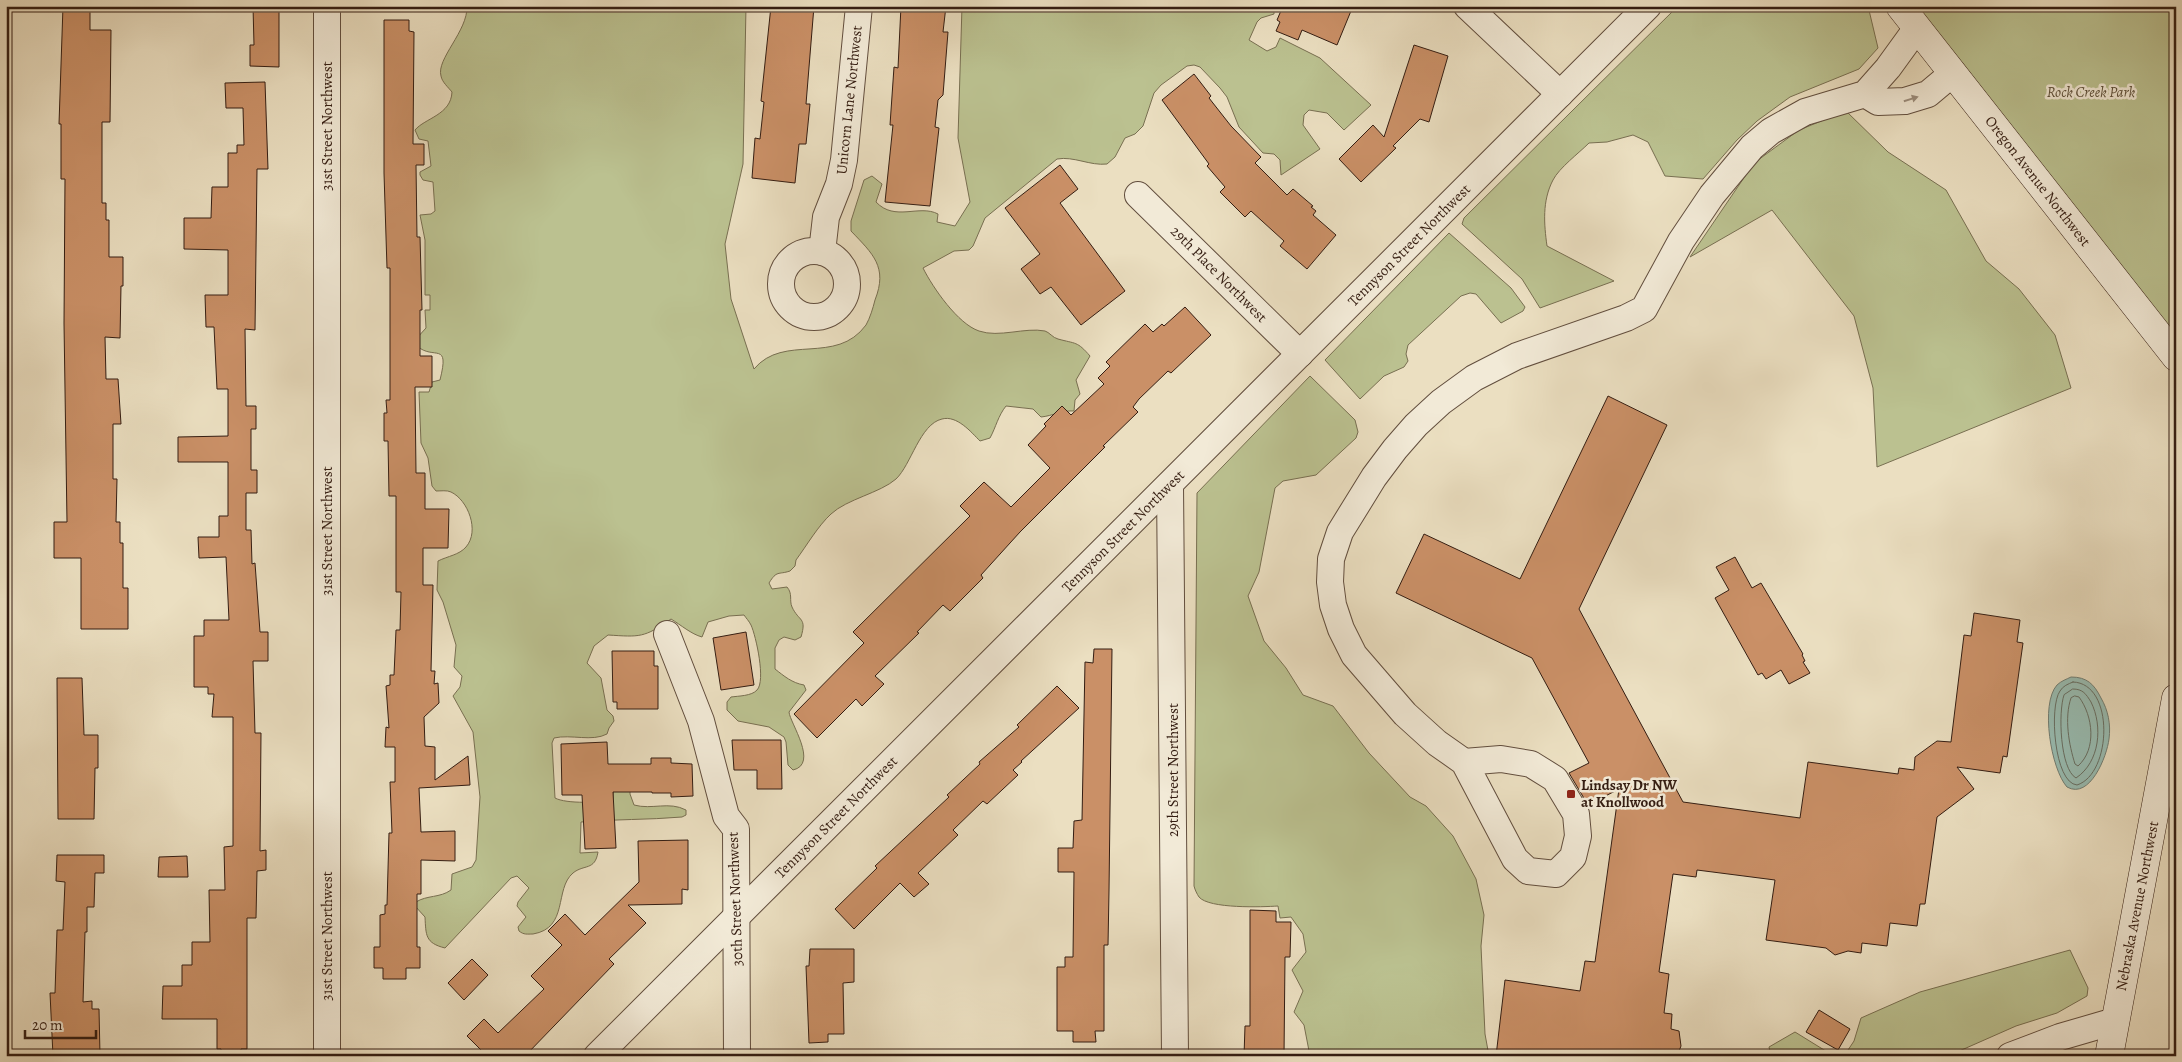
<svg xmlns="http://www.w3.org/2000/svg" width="2182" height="1062" viewBox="0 0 2182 1062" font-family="Alegreya,serif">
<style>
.green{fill:#bbc190;stroke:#786f51}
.water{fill:#98bdb3;stroke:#707d73}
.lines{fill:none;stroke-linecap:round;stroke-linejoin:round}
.shore{stroke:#666d62;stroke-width:1}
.building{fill:#ca9067;stroke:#341d12}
.street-casing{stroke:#624e3e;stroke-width:28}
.secondary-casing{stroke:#341d12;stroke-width:29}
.street{stroke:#f2ead7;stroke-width:26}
.secondary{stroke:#f2ead7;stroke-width:28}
.oneway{fill:#9c8e7e}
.poi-dot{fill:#8f2418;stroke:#f2ead7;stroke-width:2}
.labels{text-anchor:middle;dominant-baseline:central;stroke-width:5;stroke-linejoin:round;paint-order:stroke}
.park-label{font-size:15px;font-style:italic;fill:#5c4e38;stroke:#f2ead7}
.street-label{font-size:15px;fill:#341d12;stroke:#f2ead7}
.poi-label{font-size:15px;font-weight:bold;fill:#341d12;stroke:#f2ead7;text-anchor:start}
</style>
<rect width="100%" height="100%" fill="#ebdfc1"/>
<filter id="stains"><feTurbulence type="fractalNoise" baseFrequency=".004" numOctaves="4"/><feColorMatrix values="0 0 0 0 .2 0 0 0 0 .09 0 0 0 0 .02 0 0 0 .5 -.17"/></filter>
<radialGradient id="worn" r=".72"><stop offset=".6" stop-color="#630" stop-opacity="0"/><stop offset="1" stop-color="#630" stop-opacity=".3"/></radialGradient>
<g class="green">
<path d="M467 6H746L743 164 725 244 731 299 754 369C784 333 836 366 866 325 870 318 873 308 875 300 888 267 873 254 851 231V221L864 180 872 176 882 184 876 202C895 222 919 204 938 214L937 222 955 226 970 202 958 138 962 6H1274V14L1261 18 1257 22 1249 40 1267 51 1276 47 1280 38 1320 58 1371 105 1344 130 1327 113 1309 110 1304 115 1303 125 1320 149 1281 175 1280 160 1274 154 1263 153 1239 127 1227 97 1220 88 1200 67 1194 65 1187 66 1161 85 1154 93 1143 126 1135 134 1125 138 1115 157 1107 164C1090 166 1074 156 1057 159L985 218 973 246 969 250 954 251 923 268C933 288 958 324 979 331 999 338 1025 327 1045 331 1049 332 1053 338 1058 339 1076 344 1077 341 1090 356L1076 380 1080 394 1075 400 1074 411C1063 410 1052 416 1041 417L1033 409 1006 406C998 416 996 427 990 438L980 441C971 432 957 415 942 419 920 424 911 465 896 479 880 493 847 499 831 514 818 526 807 545 796 560L795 566 790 571C778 575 777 570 769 583L772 589 787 587C793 594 789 600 792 607 799 622 807 617 801 637L795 640 784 637 779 640 775 648V669C784 676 792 683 804 685L806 690 789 712C790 723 819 764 793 770L788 765 786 742 784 737 769 727 738 721 727 710V702L731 697C738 696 752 696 757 690 766 681 756 636 751 625 749 621 746 618 744 615L729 616 708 622 702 637C691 634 681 625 671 619 644 638 640 637 608 635L594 646 587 663 601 678 607 710 613 716 614 721 609 728 607 734C592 742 571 734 554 738L552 743 555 798C566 804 601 803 613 799L614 782 630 769V794L634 805C652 810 669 801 686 810V815L682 817C648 820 615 819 581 822L580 853 598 852C595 871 584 864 573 873 554 889 569 928 533 934 527 934 524 935 519 931L518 927 526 917 517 906 518 902 529 888 517 876 511 878 445 948C425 943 426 935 425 917L415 906 416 902C427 895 440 898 451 890L452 874 472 867 476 860 480 797 473 732 453 696 460 687 462 676 454 667 456 645 443 602 437 590 438 561C448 556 459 555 466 547 480 531 468 500 451 492 447 490 441 491 436 491L432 486 428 458 421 443 419 392H429L432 382 440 380C450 340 434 361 417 346L416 339 426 328 425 310H430V295H425V240L420 215 431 214 435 211 433 182 423 180 420 175V172L431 166 428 141 419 139 415 130C425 118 451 115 452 92 448 87 442 82 441 76 436 59 468 31 467 6Z"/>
<path d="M1678 6H1868L1878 48 1859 69 1790 97 1757 121 1737 140 1703 179 1665 176 1648 142 1633 135 1607 142 1589 143C1579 153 1559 168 1553 180 1542 201 1544 224 1547 246L1614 281 1540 308 1522 279 1462 224 1464 218Z"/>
<polygon points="1915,6 2176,6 2176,343"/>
<polygon points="1846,111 1888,152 1946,190 1986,261 2019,289 2055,335 2071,388 1877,467 1873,388 1854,316 1772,210 1690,257 1754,163 1799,130"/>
<polygon points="1449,233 1511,288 1525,307 1523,311 1501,323 1476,294 1470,293 1461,296 1408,345 1406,354 1408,361 1404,367 1384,376 1360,399 1325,360"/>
<path d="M1310 376 1355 420 1358 432 1356 438 1316 475 1283 481 1275 488 1259 572 1248 596 1264 641 1286 668 1303 695 1333 706 1369 753 1410 797 1426 806 1453 836 1476 879 1484 915 1481 946 1485 1034 1489 1056H1310L1304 1025 1294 1012 1303 991 1292 970 1306 952 1303 934 1291 917 1280 918 1278 906C1263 907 1209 909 1199 897 1197 894 1195 890 1194 886L1197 493Z"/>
<polygon points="2070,950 2088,988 2087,996 2057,1013 2016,1026 1948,1056 1844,1056 1854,1041 1861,1018 1920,992"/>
<polygon points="1795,1032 1829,1053 1834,1056 1771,1056 1769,1047"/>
</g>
<path class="water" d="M2071 677C2087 677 2094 684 2101 698 2108 710 2111 724 2109 739 2107 756 2090 800 2067 787 2051 769 2040 704 2057 685 2061 681 2067 679 2071 677Z"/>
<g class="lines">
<g class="shore">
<path d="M2073 682C2115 683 2112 774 2077 785 2054 783 2049 706 2060 691 2063 686 2068 684 2073 682Z"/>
<path d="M2073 689C2083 689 2086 694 2091 702 2103 726 2100 762 2076 778 2060 769 2058 712 2064 695Z"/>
<path d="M2075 696 2079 697C2093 716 2097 749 2078 766L2075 764C2069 745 2064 718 2071 698Z"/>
</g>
</g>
<g class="building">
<polygon points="63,6 90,6 90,30 111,30 110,122 102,122 102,203 106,203 106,220 109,220 109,257 123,257 123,286 121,286 120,338 105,337 106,379 118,379 121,424 113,424 113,479 117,479 116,522 120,522 120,543 123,543 123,588 128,588 128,629 81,629 81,558 54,558 54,522 67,522 64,323 65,179 61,179 61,124 59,124"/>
<polygon points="253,6 279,6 279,67 250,66 250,45 254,45"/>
<polygon points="771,6 814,6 806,104 810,104 806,144 799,144 795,183 752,178 755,138 760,139 764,102 761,101"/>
<polygon points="901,6 946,6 943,32 948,32 943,95 938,100 935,127 939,128 930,206 885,202 893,125 890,125 894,67 898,68"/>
<polygon points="1283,6 1353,6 1337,45 1302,30 1298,40 1276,31 1280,22 1277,20"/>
<polygon points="384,20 409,20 409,31 414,32 413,144 424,144 424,165 416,165 417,237 420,237 422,310 420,310 420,356 432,356 432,387 415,387 416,473 425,473 425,509 449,509 448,548 423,548 423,585 433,585 431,671 435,671 434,684 438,683 439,703 424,717 425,746 435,747 435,780 468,756 470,785 419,788 421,832 455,831 455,861 421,860 421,894 417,894 417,947 420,947 420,968 406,968 406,979 383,979 383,968 374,968 374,947 380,947 380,915 385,914 385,905 387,905 389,833 392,833 390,782 395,782 395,747 385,747 386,727 389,728 386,686 390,685 390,675 394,675 396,630 400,630 401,592 396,592 396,496 389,496 388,441 384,441 384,413 387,413 386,400 390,400 390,268 387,268 384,173"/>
<polygon points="1414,45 1448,56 1429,122 1420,119 1393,146 1396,148 1361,182 1339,159 1373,125 1384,137"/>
<polygon points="1194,74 1211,96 1209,98 1231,126 1261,157 1255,163 1287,195 1293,189 1313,206 1311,207 1316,211 1313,215 1336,235 1307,269 1280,246 1284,241 1251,211 1245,217 1220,192 1225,187 1207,166 1209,164 1162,100"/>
<polygon points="265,82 268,169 257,169 255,330 245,329 246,406 256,406 256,429 251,429 251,470 257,470 257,493 246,493 246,530 251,530 252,564 255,563 260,632 268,632 268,661 253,661 255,733 261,733 260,851 266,850 266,870 257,871 256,918 247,918 247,1049 241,1049 241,1056 221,1056 221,1049 217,1049 217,1019 162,1019 163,986 182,986 182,965 192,965 192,942 210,942 209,890 225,890 224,847 233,846 233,717 212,717 214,694 208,694 208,687 194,687 194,636 204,636 204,620 229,620 226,557 199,558 198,537 219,537 219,516 228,516 228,462 178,462 178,437 228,436 228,389 217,389 214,327 206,327 205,295 228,295 228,250 184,249 184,218 211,218 212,187 228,187 228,153 237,153 237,145 244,145 243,108 226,108 225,83"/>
<polygon points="1060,165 1078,189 1060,203 1125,291 1081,325 1051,287 1040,294 1021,269 1040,254 1005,208"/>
<polygon points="1185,307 1211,335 1171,373 1168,371 1139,399 1133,407 1138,412 1103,446 1105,447 1020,532 981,575 983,578 950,611 943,605 917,632 919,633 875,676 884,684 862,706 856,699 817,738 794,714 864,643 853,632 970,516 960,506 984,482 1011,507 1050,468 1028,445 1046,426 1044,424 1062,406 1071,415 1104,384 1098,378 1110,366 1106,362 1145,324 1153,332 1162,324 1164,326"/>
<polygon points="1608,396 1667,425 1579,609 1683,802 1800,818 1808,762 1898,774 1899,768 1914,770 1915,757 1937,741 1951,742 1964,635 1971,636 1974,613 2020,620 2017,642 2023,643 2007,757 2003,756 2000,773 1957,767 1974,789 1937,817 1925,904 1920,904 1917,926 1890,923 1887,946 1862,943 1861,953 1848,951 1835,955 1826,948 1766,940 1775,880 1697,870 1696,877 1673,874 1659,972 1669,974 1664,1013 1672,1014 1671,1029 1679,1031 1681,1046 1677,1056 1496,1056 1505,980 1580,991 1585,961 1595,962 1619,789 1588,805 1569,773 1589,763 1532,658 1396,593 1424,534 1520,579"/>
<polygon points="1735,557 1752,588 1761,583 1803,654 1802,655 1805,661 1803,662 1810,673 1789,684 1781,670 1766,679 1762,673 1758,675 1715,598 1729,590 1716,567"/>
<polygon points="746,632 754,685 721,690 713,638"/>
<polygon points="1094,649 1112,649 1109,891 1108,945 1104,945 1104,1031 1095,1031 1096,1042 1073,1042 1073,1031 1057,1031 1057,967 1065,967 1065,957 1073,957 1074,872 1058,872 1058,848 1073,848 1074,821 1082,820 1085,662 1093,663"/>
<polygon points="612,651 654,651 654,666 658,666 658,709 617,709 617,702 613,702"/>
<polygon points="57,678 82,678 84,735 98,735 98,768 95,768 94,819 58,819"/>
<polygon points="1057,686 1079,708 1021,761 1022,762 1013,770 1018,775 987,804 983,801 953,830 958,835 918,873 929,884 914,897 900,883 854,929 835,909 877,868 875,866 949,797 947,795 980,764 979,762 1019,727 1017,725"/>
<polygon points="732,740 781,740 782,789 757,789 757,770 734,770"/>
<polygon points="607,742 608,764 651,764 651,758 671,758 671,763 692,764 693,796 671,797 671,793 652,793 652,792 613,792 616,848 585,849 582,795 562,795 561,744"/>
<polygon points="688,840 688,890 682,889 682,904 628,905 646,923 609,959 614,964 525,1056 487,1056 467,1036 484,1019 498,1033 544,989 531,976 562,945 548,931 565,914 585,935 639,882 638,841"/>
<polygon points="57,855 104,855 104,873 95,873 94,907 87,907 87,932 85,932 83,1002 92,1001 92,1009 99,1009 100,1056 53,1056 50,993 55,993 57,930 63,930 65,882 56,881"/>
<polygon points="187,856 188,877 158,877 159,857"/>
<polygon points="1250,910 1276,911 1276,922 1291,922 1290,957 1285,957 1284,1056 1244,1056 1245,1026 1250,1026"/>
<polygon points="810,949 854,949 854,982 843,983 844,1034 828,1034 828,1042 809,1043 806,966 809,966"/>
<polygon points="472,959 488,975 464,1000 448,983"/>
<polygon points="1819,1010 1850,1029 1838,1050 1806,1032"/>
</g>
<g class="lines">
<g class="street-casing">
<g id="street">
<polyline points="1467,6 1560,94"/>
<polyline points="1865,94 1878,102 1905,101 1928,94 1953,73"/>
<polyline points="1138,195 1300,354"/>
<circle cx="814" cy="284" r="33"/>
<polyline points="822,252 826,217 839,184 844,160 859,6"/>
<polyline points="1170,485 1175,1056"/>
<polyline points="667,634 701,721 726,816 736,829 737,1056"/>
<polyline points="1464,762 1501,759 1531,764 1555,779 1576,814 1578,836 1573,857 1556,874 1528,871 1515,859 1464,762 1437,743 1405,714 1354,655 1341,629 1333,605 1330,582 1331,559 1340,532 1374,477 1395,449 1416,425 1441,402 1474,378 1517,356 1626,318 1644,309 1681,241 1712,195 1752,147 1771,131 1805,112 1865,94 1888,68 1917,28"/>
<polyline points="327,1056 327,6"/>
<polyline points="597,1056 1648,6"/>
<polyline points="2010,1056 2060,1037 2115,1021"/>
</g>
</g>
<g class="secondary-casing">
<g id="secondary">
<polyline points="1900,6 2176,357"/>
<polyline points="2109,1056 2176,698"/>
</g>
</g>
<use href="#street" class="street"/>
<use href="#secondary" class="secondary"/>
</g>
<defs><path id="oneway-solid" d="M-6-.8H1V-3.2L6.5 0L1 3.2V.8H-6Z" transform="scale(1.25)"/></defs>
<use class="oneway" href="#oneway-solid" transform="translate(1911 99) rotate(-17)"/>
<rect class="poi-dot" x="1566" y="789" width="10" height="10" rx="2.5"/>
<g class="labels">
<g class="park-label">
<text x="2091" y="92">Rock Creek Park</text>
</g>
<g class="street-label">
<text transform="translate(849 100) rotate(-84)">Unicorn Lane Northwest</text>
<text transform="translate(327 126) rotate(-90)">31st Street Northwest</text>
<text transform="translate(2038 181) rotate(52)">Oregon Avenue Northwest</text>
<text transform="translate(1409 245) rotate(-45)">Tennyson Street Northwest</text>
<text transform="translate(1219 274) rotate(45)">29th Place Northwest</text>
<text transform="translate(327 531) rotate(-90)">31st Street Northwest</text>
<text transform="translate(1123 531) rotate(-45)">Tennyson Street Northwest</text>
<text transform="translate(1173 770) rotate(-90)">29th Street Northwest</text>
<text transform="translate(836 817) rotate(-45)">Tennyson Street Northwest</text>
<text transform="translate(735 899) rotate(-92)">30th Street Northwest</text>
<text transform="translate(2137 906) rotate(-79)">Nebraska Avenue Northwest</text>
<text transform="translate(327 936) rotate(-90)">31st Street Northwest</text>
</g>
<g class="poi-label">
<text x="1581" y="785">Lindsay Dr NW<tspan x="1581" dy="17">at Knollwood</tspan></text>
</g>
</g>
<rect width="2182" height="1062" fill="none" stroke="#ebdfc1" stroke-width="25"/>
<rect x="8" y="8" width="2167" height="1047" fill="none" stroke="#341d12" stroke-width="2.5"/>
<rect x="12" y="12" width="2157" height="1037" fill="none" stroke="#341d12"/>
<path d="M25 1030v8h71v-8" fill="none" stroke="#341d12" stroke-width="2.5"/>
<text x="32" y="1030" font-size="15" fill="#341d12" stroke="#f2ead7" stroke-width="4" paint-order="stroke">20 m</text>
<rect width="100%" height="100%" filter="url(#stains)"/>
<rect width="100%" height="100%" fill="url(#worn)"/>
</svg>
